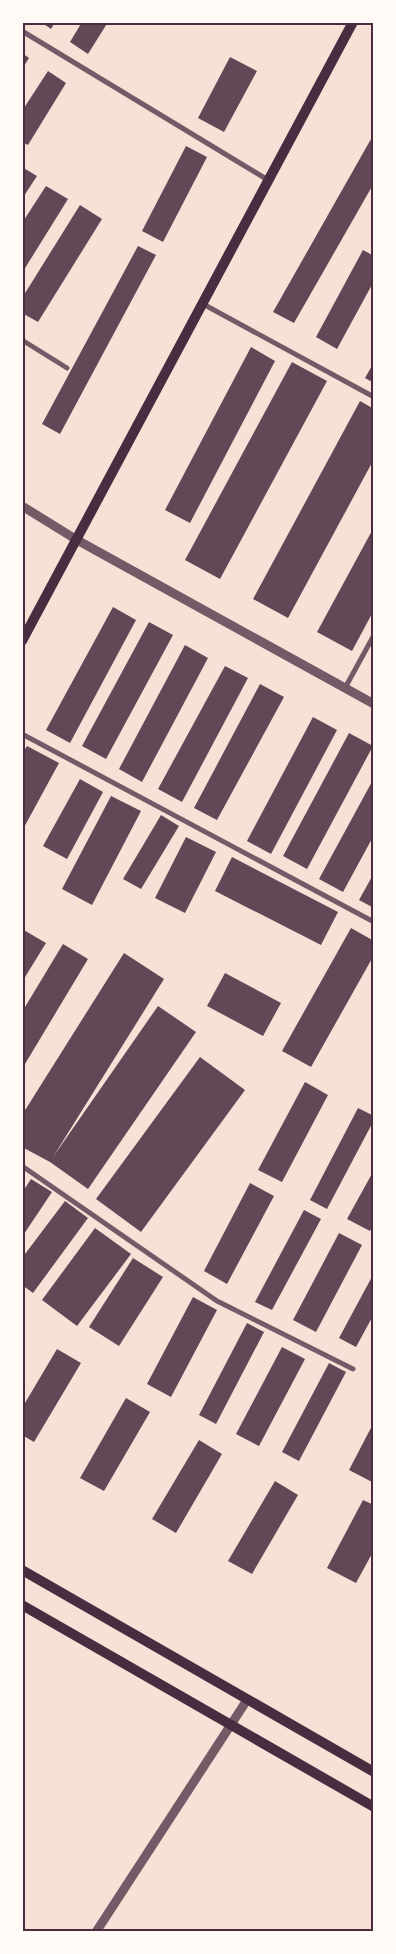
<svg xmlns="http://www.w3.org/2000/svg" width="396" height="1954" viewBox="0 0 396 1954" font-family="'Playfair Display',serif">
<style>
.building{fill:#644757}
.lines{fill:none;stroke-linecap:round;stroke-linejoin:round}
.minor{stroke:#755966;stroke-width:5}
.tertiary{stroke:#755966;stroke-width:9}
.secondary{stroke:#4a2c40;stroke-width:10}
.neatline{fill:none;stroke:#4a2c40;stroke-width:2}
</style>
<rect width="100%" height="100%" fill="#f7e1d7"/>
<g class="building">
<polygon points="41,22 55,22 51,29"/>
<polygon points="82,22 108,22 88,54 70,42"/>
<polygon points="22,53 29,58 22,69"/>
<polygon points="230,57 257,71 224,132 198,118"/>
<polygon points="48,71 66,83 28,145 22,142 22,111"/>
<polygon points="371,139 374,140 374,183 294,323 273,312"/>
<polygon points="186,146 207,157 163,242 142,231"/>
<polygon points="22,167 37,176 22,199"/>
<polygon points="46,186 68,199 22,273 22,223"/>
<polygon points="80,205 102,219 38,322 22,313 22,298"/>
<polygon points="138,246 156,255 60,434 42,424"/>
<polygon points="363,250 374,256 374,281 337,349 316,337"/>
<polygon points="251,347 275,361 190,523 165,510"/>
<polygon points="292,362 327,381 220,579 185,560"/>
<polygon points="374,362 374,383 365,378"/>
<polygon points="360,401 374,409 374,459 288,618 253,599"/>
<polygon points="374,527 374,610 352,651 317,632"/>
<polygon points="113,607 136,620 70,743 46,730"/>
<polygon points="149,622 173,635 106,759 82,746"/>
<polygon points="185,645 208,658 142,782 119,769"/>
<polygon points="225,666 248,678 182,802 158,789"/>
<polygon points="260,684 284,697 217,820 194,808"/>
<polygon points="313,717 337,730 271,854 247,841"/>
<polygon points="349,733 373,746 307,869 283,856"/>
<polygon points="27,746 59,763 22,831 22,754"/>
<polygon points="374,778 374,835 343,892 319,879"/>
<polygon points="80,779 103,792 67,859 43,846"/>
<polygon points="111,796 141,811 92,905 62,889"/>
<polygon points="161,815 179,826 141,889 123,879"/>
<polygon points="186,837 216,852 185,913 155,898"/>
<polygon points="232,857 338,912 321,945 215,891"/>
<polygon points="374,873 374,908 359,900"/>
<polygon points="351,928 374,941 374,955 311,1067 282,1051"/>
<polygon points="22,929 46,943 22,982"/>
<polygon points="63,944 88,959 22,1069 22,1012"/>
<polygon points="124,953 164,979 53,1157 158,1006 196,1032 88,1189 50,1162 22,1147 22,1115"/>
<polygon points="225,973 281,1003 263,1036 207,1006"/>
<polygon points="200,1057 245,1090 141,1232 96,1199"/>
<polygon points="305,1082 328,1095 282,1182 258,1170"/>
<polygon points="358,1108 374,1116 374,1120 327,1209 310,1200"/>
<polygon points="374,1170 374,1224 370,1231 347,1219"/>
<polygon points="31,1179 52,1192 22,1237 22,1193"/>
<polygon points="250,1183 274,1196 227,1284 204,1271"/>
<polygon points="65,1201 88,1218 33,1293 22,1285 22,1258"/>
<polygon points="304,1210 321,1219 272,1310 255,1302"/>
<polygon points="95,1228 131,1254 77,1326 42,1300"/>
<polygon points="339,1233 362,1245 316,1332 293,1320"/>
<polygon points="133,1258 163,1277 119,1346 89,1327"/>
<polygon points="374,1273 374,1314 356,1347 339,1338"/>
<polygon points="193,1297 217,1310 171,1397 147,1384"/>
<polygon points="247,1323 264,1332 216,1424 199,1415"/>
<polygon points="282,1347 305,1359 259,1446 236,1434"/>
<polygon points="57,1349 81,1363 34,1442 22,1435 22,1408"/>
<polygon points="329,1363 346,1372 299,1461 282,1452"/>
<polygon points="126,1398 150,1412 104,1491 80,1478"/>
<polygon points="374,1422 374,1483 349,1470"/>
<polygon points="199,1440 222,1454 176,1533 152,1519"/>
<polygon points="275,1481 298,1495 252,1574 228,1561"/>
<polygon points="363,1500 374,1505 374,1550 356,1583 327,1568"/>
</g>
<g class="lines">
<g class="minor">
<polyline points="22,31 268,180"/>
<polyline points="203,304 374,397"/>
<polyline points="22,340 67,368"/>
<polyline points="345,688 374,635"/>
<polyline points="22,734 374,922"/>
<polyline points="22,1166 217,1301 353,1369"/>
</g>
<g class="tertiary">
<polyline points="22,506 77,540 374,704"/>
<polyline points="96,1932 247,1700"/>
</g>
<g class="secondary">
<polyline points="22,641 353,22"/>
<polyline points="22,1570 374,1772"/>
<polyline points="22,1605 374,1807"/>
</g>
</g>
<rect width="396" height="1954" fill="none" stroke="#fffaf5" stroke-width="48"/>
<rect x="24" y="24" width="348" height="1906" class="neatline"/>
</svg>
